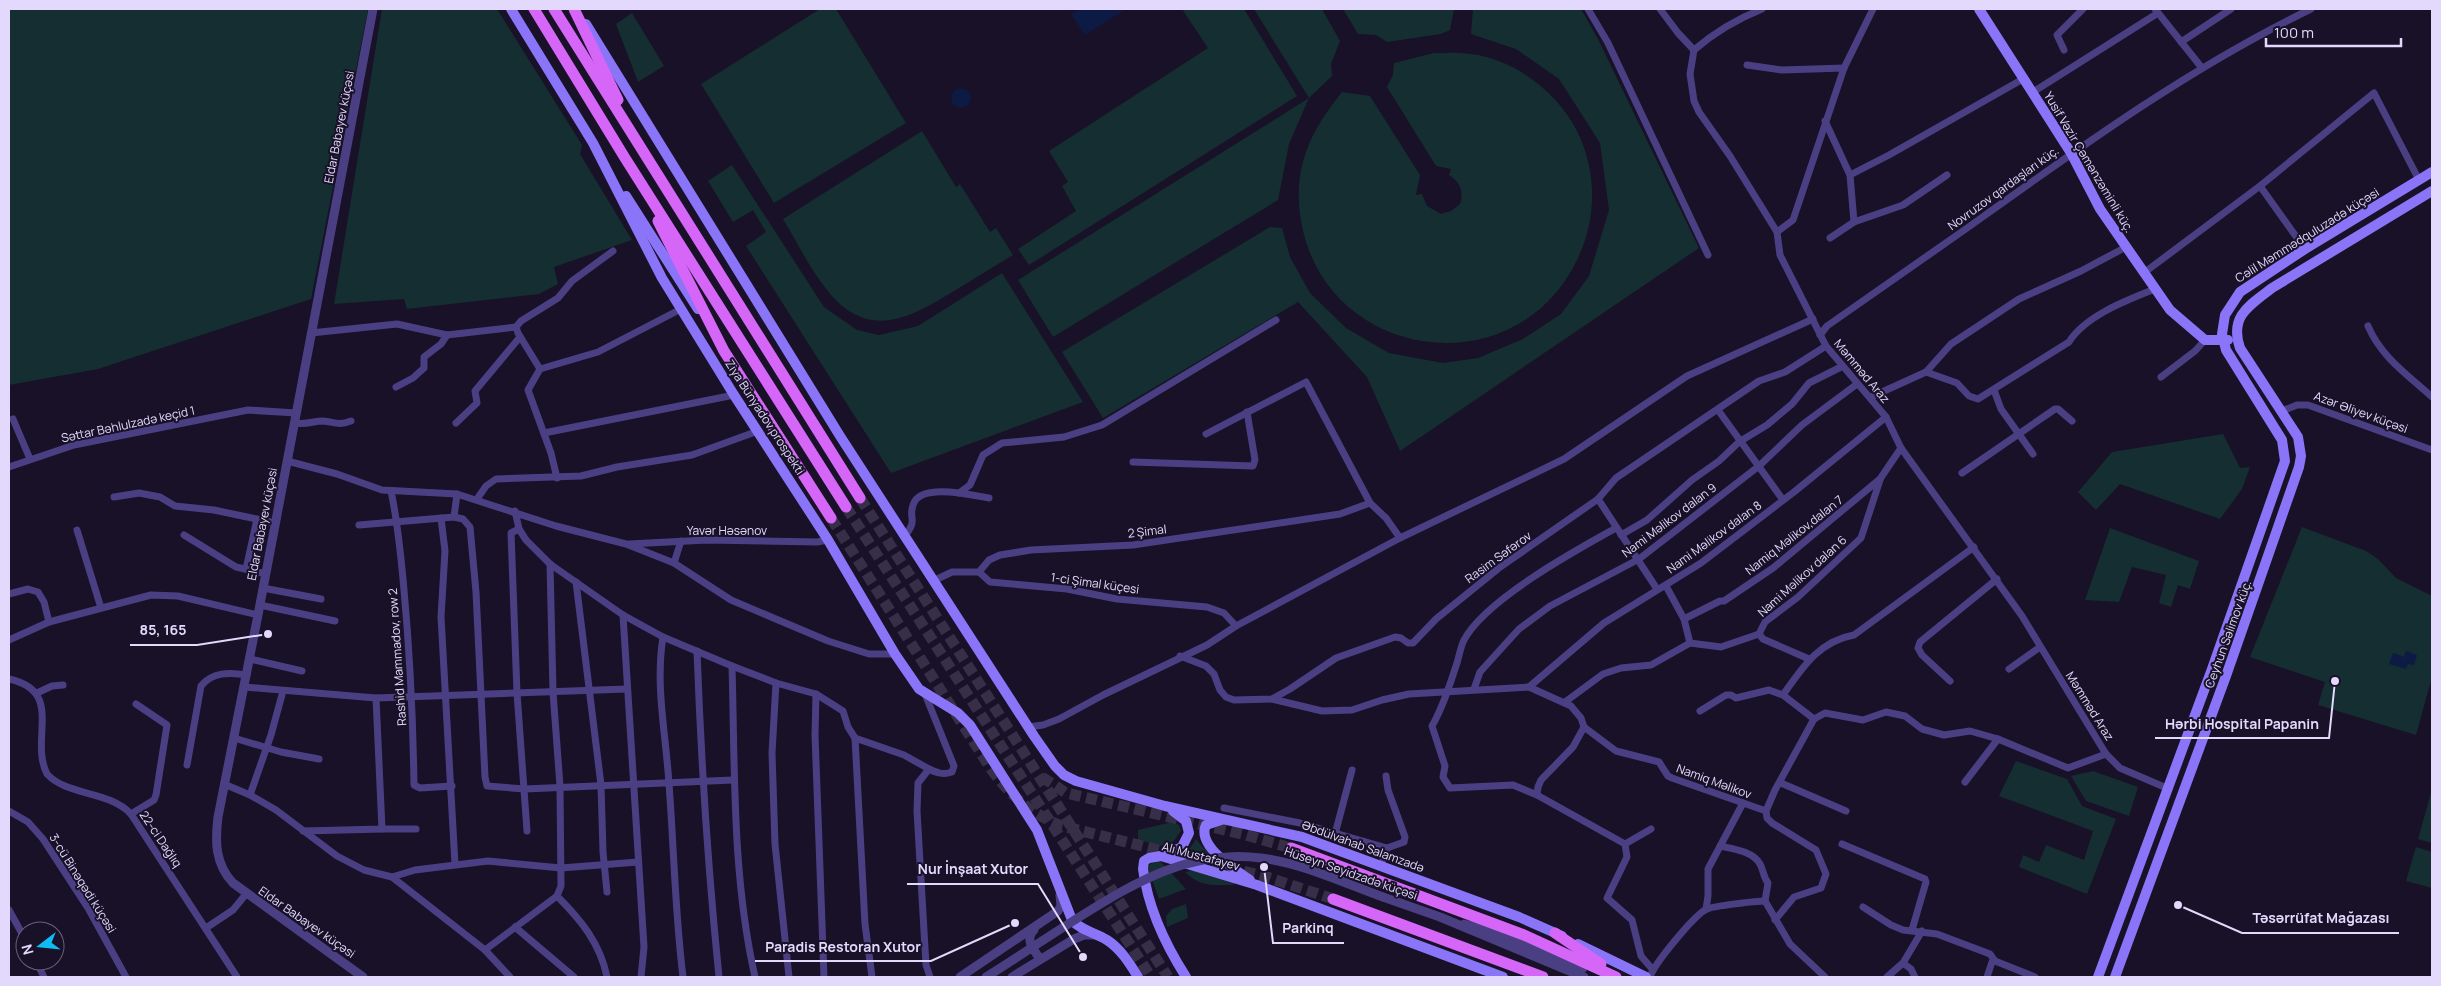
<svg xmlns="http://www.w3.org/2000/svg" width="2441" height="986" viewBox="0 0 2441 986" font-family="Manrope,sans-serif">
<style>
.green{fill:#142e31}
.water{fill:#0d1a44}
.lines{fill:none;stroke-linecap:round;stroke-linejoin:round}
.primary-tunnel{stroke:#362f47;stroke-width:11;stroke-dasharray:11 5.5;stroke-linecap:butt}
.minor{stroke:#4b3f84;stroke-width:7}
.tertiary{stroke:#4b3f84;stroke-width:9}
.secondary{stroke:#8a75f8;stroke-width:10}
.primary{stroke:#d566f7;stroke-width:11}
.tertiary-bridge{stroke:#4b3f84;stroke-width:9}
.labels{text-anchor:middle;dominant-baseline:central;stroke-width:4;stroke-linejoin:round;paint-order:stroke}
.street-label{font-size:12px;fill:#e2d9fd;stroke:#181127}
.leader{fill:none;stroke:#e2d9fd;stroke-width:2}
.callout-dot{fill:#e2d9fd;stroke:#181127;stroke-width:2}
.callout-label{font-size:14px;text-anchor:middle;font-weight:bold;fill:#e2d9fd;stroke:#181127;stroke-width:4;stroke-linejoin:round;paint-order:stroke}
</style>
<rect width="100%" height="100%" fill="#181127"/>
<g class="green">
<polygon points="9,9 368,9 311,299 98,369 9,385"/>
<polygon points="382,9 497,9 582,145 580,154 632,240 554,267 558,284 539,294 407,309 404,299 334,304"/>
<polygon points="820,9 836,9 906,123 774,203 701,84"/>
<polygon points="1182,9 1244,9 1297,96 1029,265 1018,249 1076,211 1062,186 1068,182 1049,151 1208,48"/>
<polygon points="1254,9 1322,9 1340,41 1331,64 1332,76 1309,98 1289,144 1278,200 1053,337 1018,280 1309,98"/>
<polygon points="1343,9 1454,9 1450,30 1441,34 1387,42 1376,35 1358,34"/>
<polygon points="1473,9 1581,9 1598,39 1699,248 1400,451 1367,377 1298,302 1103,418 1062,352 1270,227 1282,228 1290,257 1310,293 1346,328 1389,353 1443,363 1478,358 1523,339 1561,314 1589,276 1609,210 1600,143 1559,79 1516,49 1471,34"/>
<polygon points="632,13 664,66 638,82 616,24"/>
<path d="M1434 53C1446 53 1459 52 1471 54 1515 59 1558 93 1577 131 1597 171 1597 218 1578 258 1517 389 1325 362 1301 221 1297 198 1298 174 1306 152 1314 129 1327 111 1342 92L1370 96 1420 175 1416 195 1422 194 1427 206 1441 214 1451 211 1460 204C1464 191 1460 182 1449 175L1451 169 1436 166 1387 87 1393 75 1394 63Z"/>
<path d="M922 131 956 187 960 184 990 232 996 228 1013 255C993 267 974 279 954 291 909 319 867 341 827 290 810 269 797 242 783 219Z"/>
<polygon points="732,165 824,307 857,330 879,335 918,326 1002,273 1083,402 891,473 746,246 766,232 753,210 733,222 708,181"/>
<polygon points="2223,434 2240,468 2250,467 2242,489 2220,519 2120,484 2096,510 2078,492 2112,452"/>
<polygon points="2302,527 2366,551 2378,559 2396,578 2432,596 2432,677 2416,735 2318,705 2325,682 2250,657"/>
<polygon points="2110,528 2199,561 2190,589 2178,585 2171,607 2159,603 2166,575 2132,567 2119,602 2085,600"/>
<polygon points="2016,761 2067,779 2082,806 2116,819 2087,894 2019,867 2023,855 2039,862 2046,845 2084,860 2093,831 1999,796"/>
<polygon points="2093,771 2138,787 2129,816 2086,801 2071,776"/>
<polygon points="2432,789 2432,843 2418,839"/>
<path d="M1172 822 1179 825 1181 831 1170 846C1159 847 1149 842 1138 840V830Z"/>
<polygon points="1196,839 1220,867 1179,857 1188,851"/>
<polygon points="2416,847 2432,852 2432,888 2406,881"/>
<polygon points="1159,861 1162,863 1186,889 1159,899 1148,869 1150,864"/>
<path d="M1193 870 1235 882V884L1232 885C1212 885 1200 887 1185 872Z"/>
<polygon points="1186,904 1188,918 1167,927 1166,916 1172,909"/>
</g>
<g class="water">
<polygon points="1080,9 1126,9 1085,35 1071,14"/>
<circle cx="961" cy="98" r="10"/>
<polygon points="2406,651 2417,655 2414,665 2408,664 2406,669 2389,664 2393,653 2404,657"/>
</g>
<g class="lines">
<g class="primary-tunnel">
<polyline points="860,498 1168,977"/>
<polyline points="846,507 1151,977"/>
<path d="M831 518 991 769C1010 795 1031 814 1062 826L1267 877 1333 899"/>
<polyline points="1042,777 1066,793 1246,835 1291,848"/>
</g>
<g class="minor">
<polyline points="1588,9 1608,43 1708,255"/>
<polyline points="1660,9 1678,33 1694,50"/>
<path d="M1762 9C1737 19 1715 32 1694 50L1690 74 1694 101 1699 112 1730 156 1777 232 1780 255 1826 346 1886 417 1901 448 2022 616 2106 754 2120 768 2169 789"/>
<polyline points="2155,9 2202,68"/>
<polyline points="2181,42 2231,9"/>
<polyline points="2064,50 2057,35 2083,9"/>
<polyline points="1747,65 1782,70 1844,68"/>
<polyline points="2033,92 2158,13"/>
<polyline points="1825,121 1850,175 1854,222 1903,205 1947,175"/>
<polyline points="1850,175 1889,155 2023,79"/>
<polyline points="2260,186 2305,249"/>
<polyline points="1777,232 1793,220 1844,68 1873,9"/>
<polyline points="1830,238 1854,222"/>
<polyline points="2145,272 2260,186 2374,93 2419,180"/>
<path d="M2368 326C2381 357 2408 375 2432 397"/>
<polyline points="311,333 397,324 447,335 516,327"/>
<path d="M1820 335 1827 326C1874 293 1922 260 1970 226 2079 148 2189 68 2311 9"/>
<polyline points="540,369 598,352 681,309"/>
<path d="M1926 372 1957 383 1969 396 1978 399 2069 342C2085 316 2127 300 2155 289"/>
<polyline points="2161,377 2195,351 2205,340"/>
<polyline points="396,387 413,378 424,368 424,357 441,344 447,335"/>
<polyline points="1994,390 2001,409 2033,454"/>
<polyline points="1871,397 1926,372 1951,344 2019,299 2081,271 2126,247"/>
<polyline points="1718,410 1783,500"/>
<polyline points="2282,411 2297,405 2308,405 2432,450"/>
<polyline points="13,419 30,459"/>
<path d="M294 423C309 425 312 421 323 421 335 422 337 426 351 421"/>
<polyline points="456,423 477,403 475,391 520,337"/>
<polyline points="544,433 734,395"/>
<polyline points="1206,434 1306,382 1370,503 1386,518 1400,538"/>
<polyline points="287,461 337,474 382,490 457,494 556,526 626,544 674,563 731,600 828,641 869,654 895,654"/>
<polyline points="1133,462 1253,466 1255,460 1247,412"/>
<polyline points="9,467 74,445 248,410 296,413"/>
<polyline points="1962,473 2055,409 2058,409 2072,421"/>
<polyline points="557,478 551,453 528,390 540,369 518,333 516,327 521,321 558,298 572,281 613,251"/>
<path d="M391 491C398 524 401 556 404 590 410 655 413 719 414 785L420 788 452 786"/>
<polyline points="959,493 970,485 983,455 1002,443 1064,437 1102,425 1276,320"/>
<polyline points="114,497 139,493 160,497 175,506 214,510 275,523"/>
<polyline points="477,499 486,486 496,479 581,476 617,467 692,455 758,431"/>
<polyline points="1598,499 1657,589"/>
<polyline points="515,511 519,529 526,540 550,564 623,615 663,637 732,666 776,683 816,694 843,711 848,727 855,738 865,924 872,977"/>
<polyline points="454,517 463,519 470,527 476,592 485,777 487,786 525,789 733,780"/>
<polyline points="441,518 445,551 441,617 455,864"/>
<polyline points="359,525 454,517 457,494"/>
<polyline points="519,529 511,533 517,693 527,831"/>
<polyline points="77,530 101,608"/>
<polyline points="184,535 236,567 266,574"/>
<polyline points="1621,535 1647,520 1692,480 1719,461 1739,442 1767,425 1792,404 1809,383 1841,367"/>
<path d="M904 537C919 518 908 521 913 505 919 482 972 495 989 498"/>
<polyline points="629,544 707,540 817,542 828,540"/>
<polyline points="674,563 681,541"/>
<polyline points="246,569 257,519"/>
<polyline points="979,572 990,582 1067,589 1117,599 1207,607 1224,613 1236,626"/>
<polyline points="933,581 952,572 979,572 989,560 1000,555 1031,550 1133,545 1340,514 1370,503"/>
<polyline points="576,582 601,785 603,852 607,892"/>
<polyline points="1666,586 1684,619 1690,643 1721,647 1759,634 1763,639 1809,659"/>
<polyline points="263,588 321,599"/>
<polyline points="9,594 28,589 38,592 44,602 49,622"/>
<polyline points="260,605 335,621"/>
<polyline points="623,615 644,947 641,977"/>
<polyline points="1684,619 1720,601 1724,601 1773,568 1880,479 1901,448"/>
<polyline points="1759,634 1765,622 1798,597 1861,538 1880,480"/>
<path d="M663 637C655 686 666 735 669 784 674 849 675 913 683 977"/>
<polyline points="9,640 49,622 151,595 178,596 258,615"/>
<path d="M697 651C701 760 708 869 719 977"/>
<polyline points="1180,656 1206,666 1214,674 1220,690 1226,697 1234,700 1272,699 1290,689 1336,658 1395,637 1401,638 1408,643 1413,643 1436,619 1499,568 1598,499 1616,478 1759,381 1785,372 1826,346"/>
<polyline points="250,659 302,671"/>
<path d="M732 666C735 770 732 875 755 977"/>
<polyline points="2009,669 2040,647"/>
<path d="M9 679C65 691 29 739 47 774 67 796 108 790 131 814L237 977"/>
<polyline points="1950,681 1922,655 1918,648 1920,642 1997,579"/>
<polyline points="776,683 772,753 775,844 789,977"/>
<polyline points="244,687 376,698 627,689"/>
<polyline points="1529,687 1604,623 1701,563 1794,492 1886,417"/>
<polyline points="1474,689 1480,672 1519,629 1550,606 1639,559 1759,466 1802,425 1857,384"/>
<polyline points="37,693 52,686 63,685"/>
<polyline points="816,694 815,735 824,977"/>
<path d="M925 694 954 766 952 772C943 775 937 773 929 769L918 783 917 811 926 965 930 977"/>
<path d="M1272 699 1322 711 1352 710 1382 700 1409 694 1529 687 1571 706 1581 718 1584 727 1616 751 1659 762 1668 776 1672 778 1766 811 1775 790 1814 719 1783 695C1802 668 1819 641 1854 635L1974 547"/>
<polyline points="1565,702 1603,674 1621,668 1651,665 1690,643"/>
<polyline points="1700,711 1726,695 1731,695 1736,698 1769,690 1783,695"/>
<polyline points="1814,719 1825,713 1863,720 1886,712 1905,716 1922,729 1944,735 1970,731 1998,739 1965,782"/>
<polyline points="1028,727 1043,725 1059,719 1103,695 1207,645 1236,626 1400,538 1564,459 1687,376 1813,319"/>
<polyline points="1584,727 1573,747 1541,780 1538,787 1537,795 1625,844 1651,829"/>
<polyline points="234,738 281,752 319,759"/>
<polyline points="855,738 904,755 929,769"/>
<polyline points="1998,739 2068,768 2106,754"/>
<path d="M187 765 201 686C212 672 229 672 247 675"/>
<polyline points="1781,783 1846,811"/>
<polyline points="224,784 250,795 276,810 337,856 364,870 392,877 485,950 510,977"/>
<polyline points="250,795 271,735 283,691"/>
<path d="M1537 795 1513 785 1450 788 1443 777 1445 766 1432 726C1443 707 1449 687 1456 666 1459 658 1460 648 1464 640 1485 600 1576 550 1616 528"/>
<polyline points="1224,808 1300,823 1387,848 1404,842 1405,837 1388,790 1386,776"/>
<polyline points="9,811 28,822 43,839 88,908 126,977"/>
<polyline points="1766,811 1767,818 1772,823 1816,850 1826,874 1821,888 1794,897 1775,920"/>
<polyline points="131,814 154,800 156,795 167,725 136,704"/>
<polyline points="382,829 416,829"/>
<polyline points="303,831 382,829 376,698"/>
<polyline points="1335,834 1352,770"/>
<polyline points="1625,844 1627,857 1607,898 1632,920 1641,956 1653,970"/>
<polyline points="1842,844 1925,879 1926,882 1912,930"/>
<path d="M1720 846C1733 849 1753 851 1760 864 1764 871 1763 877 1768 883L1765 901"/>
<polyline points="1381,866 1387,848"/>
<polyline points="392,877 415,870 488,861 561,868 638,862"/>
<path d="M557 896C581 920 600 943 607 977"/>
<polyline points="1863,907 1891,925 1903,930 1937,934 1990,954 1995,961"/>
<polyline points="1706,909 1708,896 1708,869 1743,803"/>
<polyline points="9,910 25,939"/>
<polyline points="515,927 574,977"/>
<polyline points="206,928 233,910 246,894"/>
<polyline points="485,950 557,896 561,886 560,786 553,692 550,564"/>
<polyline points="36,961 44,977"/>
<polyline points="1903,963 1911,969 1915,977"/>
<path d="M1650 977C1654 964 1695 914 1707 909 1714 906 1756 901 1765 901L1790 944 1825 977"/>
<polyline points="1887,977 1903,963 1922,931"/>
<polyline points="1987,977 1992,962 1995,961 2035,977"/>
</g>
<g class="tertiary">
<polyline points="1383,897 1440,917 1584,977"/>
<polyline points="1464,924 1484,929 1583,968"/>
<path d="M1034 930C1024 939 1034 950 1040 959"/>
<path d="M363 977 233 883C215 864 215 841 218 817L258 615 373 9"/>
<polyline points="960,977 1058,911 1061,906 1060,895"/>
<polyline points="1012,977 1074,939 1084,935 1095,935"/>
</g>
<g class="secondary">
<path d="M511 9 593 143 662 278 734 395 828 540 895 654 919 689 958 713 970 725 1037 830 1072 920C1081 931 1095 932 1107 940 1121 949 1130 964 1138 977"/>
<polyline points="1979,9 2071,153 2100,209 2170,310 2205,340 2228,340"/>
<polyline points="586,24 840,436 1034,736 1055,766 1064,775 1076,781 1165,806 1302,837 1519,917 1562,936"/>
<polyline points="626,196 698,309"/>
<path d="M1221 820 1206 825C1196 846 1236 870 1250 880"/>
<polyline points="1161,856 1182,847 1189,833 1186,821 1173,811"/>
<polyline points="1578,944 1646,977"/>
<path d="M1186 977C1165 944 1148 909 1143 869L1144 861 1149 858 1161 856 1257 885 1503 977"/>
<polyline points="2098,977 2212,669 2285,461 2282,440 2226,350 2222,334 2225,315 2240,292 2305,249 2432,172"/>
<path d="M2115 977 2226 676 2299 467 2301 456 2298 437 2240 348C2229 316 2250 305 2272 288L2432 191"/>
</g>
<g class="primary">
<polyline points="534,9 625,158 846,507"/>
<polyline points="554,9 860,498"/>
<polyline points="574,9 618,100"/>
<polyline points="658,221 724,351 831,518"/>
<polyline points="1291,848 1524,935 1616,977"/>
<polyline points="1333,899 1543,977"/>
<polyline points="1555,933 1601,964"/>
</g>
<path class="tertiary-bridge" d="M986 977C1018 957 1049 936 1081 916 1137 881 1192 849 1261 858 1302 863 1344 883 1383 897"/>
</g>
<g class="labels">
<g class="street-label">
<text transform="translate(339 127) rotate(-79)">Eldar Babayev küçəsi</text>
<text transform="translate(2089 162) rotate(59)">Yusif Vəzir Çəmənzəminli küç.</text>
<text transform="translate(2003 188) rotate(-36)">Novruzov qardaşları küç.</text>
<text transform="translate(2307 235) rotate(-32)">Cəlil Məmmədquluzadə küçəsi</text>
<text transform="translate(1862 371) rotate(50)">Məmməd Araz</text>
<text transform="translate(2361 412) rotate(20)">Azər Əliyev küçəsi</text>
<text transform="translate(765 417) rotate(57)">Ziya Bünyadov prospekti</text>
<text transform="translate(128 424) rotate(-12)">Səttar Bəhlulzadə keçid 1</text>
<text transform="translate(1669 520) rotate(-37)">Nami Məlikov dalan 9</text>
<text transform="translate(262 524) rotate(-79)">Eldar Babayev küçəsi</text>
<text x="727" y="530">Yavər Həsənov</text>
<text transform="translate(1147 531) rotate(-7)">2 Şimal</text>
<text transform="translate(1794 535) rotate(-38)">Namiq Məlikov,dalan 7</text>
<text transform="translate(1714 537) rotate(-36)">Nami Məlikov dalan 8</text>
<text transform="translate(1498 557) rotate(-36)">Rasim Səfərov</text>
<text transform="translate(1802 576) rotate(-42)">Nami Məlikov dalan 6</text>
<text transform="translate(1095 583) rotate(8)">1-ci Şimal küçesi</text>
<text transform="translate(2228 634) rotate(-70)">Ceyhun Səlimov küç.</text>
<text transform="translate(397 657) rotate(-94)">Rashid Mammadov, row 2</text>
<text transform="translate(2090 706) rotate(58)">Məmməd Araz</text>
<text transform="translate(1714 781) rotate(20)">Namiq Məlikov</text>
<text transform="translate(161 839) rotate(56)">22-ci Dağlıq</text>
<text transform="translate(1363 846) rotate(20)">Əbdülvahab Salamzadə</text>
<text transform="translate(1201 856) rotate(15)">Alı Mustafayev</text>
<text transform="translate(1351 873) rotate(19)">Hüseyn Seyidzadə küçəsi</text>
<text transform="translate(83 883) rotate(58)">3-cü Binəqədi küçəsi</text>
<text transform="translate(307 922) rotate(35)">Eldar Babayev küçəsi</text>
</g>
</g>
<path class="leader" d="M268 634L197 645H130M2335 681L2329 738H2155M1083 957L1038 884H907M2178 905L2242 933H2399M1264 867L1273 943H1344M1015 923L931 961H755"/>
<g class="callout-dot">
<circle cx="268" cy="634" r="5"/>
<circle cx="2335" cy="681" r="5"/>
<circle cx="1083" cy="957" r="5"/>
<circle cx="2178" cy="905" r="5"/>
<circle cx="1264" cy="867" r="5"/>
<circle cx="1015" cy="923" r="5"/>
</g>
<g class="callout-label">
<text x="163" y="635">85, 165</text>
<text x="2242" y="729">Hərbi Hospital Papanin</text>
<text x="973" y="874">Nur İnşaat Xutor</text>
<text x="2321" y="923">Təsərrüfat Mağazası</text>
<text x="1308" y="933">Parkinq</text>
<text x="843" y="952">Paradis Restoran Xutor</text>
</g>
<rect width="2441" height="986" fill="none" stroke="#e2d9fd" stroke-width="20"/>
<g transform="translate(40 946) rotate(254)"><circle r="24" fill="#181127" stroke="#69617d"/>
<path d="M0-4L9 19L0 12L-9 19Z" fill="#0fbdf3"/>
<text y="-8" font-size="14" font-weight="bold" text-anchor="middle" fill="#e2d9fd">N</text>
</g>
<path d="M2266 38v8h135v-8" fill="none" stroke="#e2d9fd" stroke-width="2.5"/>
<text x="2274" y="38" font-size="15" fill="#e2d9fd" stroke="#181127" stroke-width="4" paint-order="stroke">100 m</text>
</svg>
